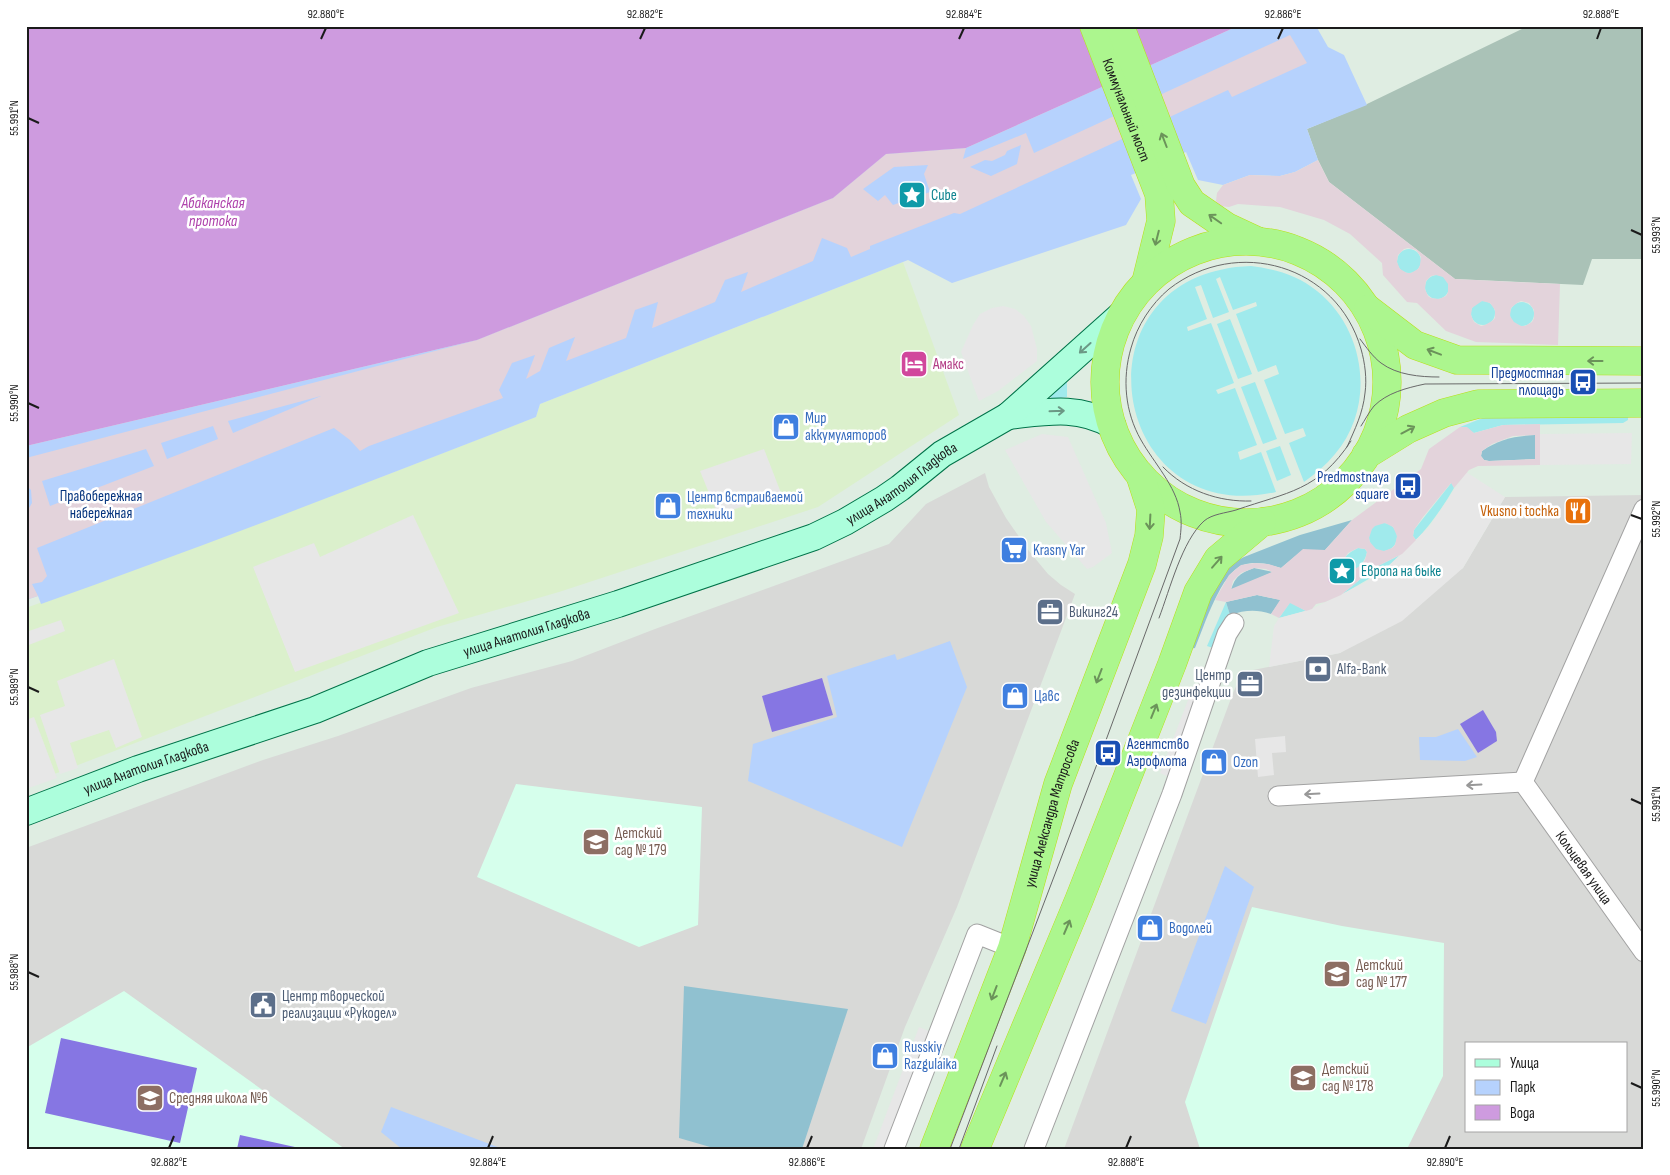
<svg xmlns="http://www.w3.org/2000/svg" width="1670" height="1175" viewBox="0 0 1670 1175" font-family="'Sofia Sans Condensed',sans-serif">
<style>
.residential{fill:#d8d9d7;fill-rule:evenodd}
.commercial{fill:#dbf0cc}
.education{fill:#d6ffec}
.construction{fill:#aac2b7}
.grass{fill:#a0eaec}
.forest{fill:#90c1d0}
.park{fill:#b6d2fd}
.pitch{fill:#8676e3}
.parking{fill:#e7e7e7}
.plaza{fill:#e3d3db;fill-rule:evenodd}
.water{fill:#ce9bdf}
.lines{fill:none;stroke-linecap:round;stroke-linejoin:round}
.minor-casing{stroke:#a2a2a2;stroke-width:21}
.secondary-casing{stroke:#007349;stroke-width:28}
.trunk-casing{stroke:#bae017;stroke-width:29}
.minor{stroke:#fff;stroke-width:19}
.secondary{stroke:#acfedc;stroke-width:26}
.trunk{stroke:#acf68e;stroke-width:28}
.tram{stroke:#696969;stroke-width:1}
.oneway{stroke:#6b935a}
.oneway2{stroke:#6b9885}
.oneway3{stroke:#989898}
.ticks{fill:none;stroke:#1b1b1b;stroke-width:2}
.labels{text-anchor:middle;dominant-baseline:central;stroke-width:5;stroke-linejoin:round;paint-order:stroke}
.street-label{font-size:15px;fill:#1b1b1b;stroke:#fff}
.culture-label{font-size:15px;fill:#0d838f;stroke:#fff;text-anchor:start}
.hotel-label{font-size:15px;fill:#b23c85;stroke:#fff;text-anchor:start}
.transit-label{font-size:15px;fill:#164399;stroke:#fff;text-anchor:end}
.shop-label{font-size:15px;fill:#366cbe;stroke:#fff;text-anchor:start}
.park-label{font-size:15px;fill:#04337d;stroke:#fff}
.food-label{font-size:15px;fill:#c56008;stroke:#fff;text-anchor:end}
.service-label{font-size:15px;fill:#4e5e75;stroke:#fff;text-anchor:start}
.education-label{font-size:15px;fill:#785e54;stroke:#fff;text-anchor:start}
.water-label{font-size:16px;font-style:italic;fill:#af42ac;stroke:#fff}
.neatline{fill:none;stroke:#1b1b1b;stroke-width:2}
.ticks-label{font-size:12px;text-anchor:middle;fill:#1b1b1b}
</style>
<rect width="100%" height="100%" fill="#dfede2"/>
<g class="residential">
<polygon points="985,473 989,487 1006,518 1029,551 1048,574 1061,585 1075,594 957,907 905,1027 861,1149 26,1149 26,848 263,760 338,736 471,688 572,661 655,629 889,544 926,504"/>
<path d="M1644 495V1149H1064L1233 693 1243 672 1340 653 1463 568 1505 497ZM1466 1044H1626V1131H1466Z"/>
</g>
<polygon class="commercial" points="903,262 959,415 818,507 559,592 437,627 26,785 26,608 389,474 536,417 540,404"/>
<g class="education">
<polygon points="516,784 702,807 698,925 639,947 477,877"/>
<polygon points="1252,907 1342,926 1444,943 1443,1076 1407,1149 1200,1149 1185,1102"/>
<polygon points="124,991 345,1149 26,1149 26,1048"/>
</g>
<polygon class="construction" points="1528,26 1644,26 1644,259 1592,259 1583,285 1455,279 1329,182 1318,160 1307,129 1367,104"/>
<g class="grass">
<circle cx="1409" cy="261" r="12"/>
<path d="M1251 266C1275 269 1298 275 1317 291 1366 330 1376 406 1335 454 1326 465 1315 474 1304 482L1289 443 1306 436 1303 428 1285 434 1264 380 1279 374 1276 365 1258 372 1236 314 1257 306 1256 302 1233 310 1220 277 1216 279 1229 312 1213 318 1201 285 1195 287 1207 319 1187 327 1188 331 1211 323 1234 383 1216 390 1218 394 1235 388 1257 445 1238 452 1240 460 1261 452 1276 492C1107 530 1070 272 1251 266Z"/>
<circle cx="1437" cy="287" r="12"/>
<circle cx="1483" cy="313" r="12"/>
<circle cx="1522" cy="314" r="12"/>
<polygon points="1230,319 1252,374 1238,379 1217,324"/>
<polygon points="1067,370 1067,397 1052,399 1046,390"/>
<polygon points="1255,382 1277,439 1263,444 1241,387"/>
<polygon points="1490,415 1628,416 1628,420 1623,423 1503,425 1474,433 1460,427"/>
<polygon points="1280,446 1291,475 1277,481 1266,451"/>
<path d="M1452 482 1454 488C1443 507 1431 524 1416 540L1413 536 1414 530Z"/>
<circle cx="1383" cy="537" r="14"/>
<path d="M1358 548 1365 549 1367 552C1365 563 1358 569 1348 573V568L1340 565C1344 556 1350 552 1358 548Z"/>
<polygon points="1402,554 1384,570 1341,595 1374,568"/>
<polygon points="1226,602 1230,615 1213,648 1207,646"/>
<polygon points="1290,602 1306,611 1279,618"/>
</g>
<g class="forest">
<path d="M1535 435V459L1489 461 1484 460 1481 456 1482 451C1499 439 1515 436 1535 435Z"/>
<path d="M1352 520 1325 550H1303L1281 568C1269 564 1255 561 1243 565 1221 572 1204 627 1195 648L1189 649 1216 578 1223 568 1244 557 1300 535Z"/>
<path d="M1254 568 1273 572 1231 590C1235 576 1241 573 1254 568Z"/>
<path d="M1257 595 1281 600 1271 614C1256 609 1245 610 1230 615L1226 602Z"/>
<polygon points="684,986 848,1009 802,1149 717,1149 679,1138"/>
</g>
<g class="park">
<path d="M1238 26H1316L1328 47 1344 55 1367 105 1307 129 1318 160 1295 172 1280 176 1250 175 1223 185 1198 180 1186 152 1131 175 1141 199 1126 225 952 283 908 260 540 404 536 417C372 481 207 545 41 604L38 596 26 600V446L477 340 833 198 886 154 966 148Z"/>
<polygon points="950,641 967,687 902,847 748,781 753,744 837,717 827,676 895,654 897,660"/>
<polygon points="1458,729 1477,757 1465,761 1420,760 1419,737 1436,737"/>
<polygon points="1225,866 1254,887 1206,1024 1171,1011"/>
<polygon points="391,1107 503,1149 402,1149 381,1132"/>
</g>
<g class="pitch">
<polygon points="822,678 833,715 772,732 762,696"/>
<polygon points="1483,710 1496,732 1497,741 1478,753 1460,724"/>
<polygon points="61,1038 197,1068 180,1143 45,1113"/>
<polygon points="240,1135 304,1149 237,1149"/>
</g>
<g class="parking">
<polygon points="1003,306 1015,309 1024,316 1031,326 1037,349 1037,361 998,391 979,401 961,352 973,325 980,314 992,308"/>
<polygon points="1632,433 1631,464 1540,465 1540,434"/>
<polygon points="1042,434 1068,437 1106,523 1112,553 1093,567 1087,569 1046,522 1005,450"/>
<polygon points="764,449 781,493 718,515 700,471"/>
<polygon points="1466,472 1505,497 1463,568 1402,621 1340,653 1269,667 1274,626 1279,618 1312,609 1364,583 1384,570 1430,526"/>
<polygon points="413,515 459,613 295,672 253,567 314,543 320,557"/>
<polygon points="61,620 65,631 26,646 26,632"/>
<polygon points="114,659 142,737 116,748 109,730 70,743 78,768 60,774 40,715 65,706 57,681"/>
<polygon points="1190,695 1199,699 1169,777 1160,773"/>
<polygon points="34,717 57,778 26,789 26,720"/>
<polygon points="1285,736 1286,752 1272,753 1274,775 1258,777 1255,739"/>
<polygon points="919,1027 929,1031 885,1149 873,1149"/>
</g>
<g class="plaza">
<path d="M1290 35 1307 63 1232 97 1228 90 960 214 954 213 870 246V249L851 257 847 248 822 238 813 261 741 292 748 272 725 280 715 302 655 327 652 328 658 302 635 310 626 338 566 361 575 337 549 348 540 371 526 379 535 355 512 363 499 390 503 398 369 446 360 451 350 440 334 428 37 548 47 576 42 582 32 584 38 596 26 600V513L32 503 31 490 26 485V458L477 340 833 198 886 154 966 148 963 159 1026 133 1034 153ZM1021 145 1017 164 991 176 970 167 985 160 992 161 1005 155 1007 151ZM928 165 924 174 930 192 893 205 885 195 878 201 863 189 894 167ZM321 396 233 433 228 421ZM213 426 218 439 167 459 161 443ZM146 449 154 466 50 506 42 481Z"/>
<path d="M1318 160 1329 182 1455 279 1560 284 1558 345 1476 342 1446 331 1417 303 1407 302 1383 275 1382 263 1350 234 1324 220 1280 207 1238 204 1229 207 1220 206 1216 201 1217 193 1223 185 1250 175 1280 176 1295 172ZM1408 248 1416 250 1421 257 1420 265 1418 269 1411 273H1407L1400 269 1397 262 1398 255 1404 249ZM1436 275 1443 277 1448 284V292L1446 296 1439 299 1431 298 1428 296 1425 289 1426 281 1431 276ZM1482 301 1490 303 1495 310V318L1492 321 1485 325 1481 326 1474 322 1471 315 1472 308ZM1521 301 1529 303 1534 310V318L1532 322 1525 326H1521L1514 322 1510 316 1511 308 1517 303Z"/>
<path d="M1540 424V465L1478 466 1469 470 1454 488 1451 483 1423 517 1414 530 1413 536 1416 540 1402 554 1374 568 1341 595 1325 602 1316 604 1312 609 1306 611 1290 603 1279 618 1271 614 1280 600 1257 595 1226 602 1215 600 1229 575 1241 565 1255 563 1268 564 1281 568 1303 549 1325 550 1352 520 1421 469 1429 449 1460 427H1467L1474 433 1503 425ZM1535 435V459L1489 461 1484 460 1481 456 1482 451 1492 444 1513 436ZM1385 523 1393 527 1397 536 1395 545 1392 548 1384 551 1376 549 1370 542 1369 538 1372 529 1375 526ZM1358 548 1365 549 1367 552 1365 560 1360 566 1348 573 1338 583 1332 572 1340 565 1348 553ZM1254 568 1266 569 1272 572 1231 589 1233 581 1241 573Z"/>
</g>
<g class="water">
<polygon points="26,26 1238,26 966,148 886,154 833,198 477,340 26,446"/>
<polygon points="1340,565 1345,565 1348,568 1348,573 1338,583 1334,584 1329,582 1328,578"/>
</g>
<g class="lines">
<g class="minor-casing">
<g id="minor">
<polyline points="1523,782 1644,509"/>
<path id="s1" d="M1523 782 1644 952"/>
<polyline points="1278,796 1523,782"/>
<polyline points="894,1149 977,934 1012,948"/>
<polyline points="1034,1149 1172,794 1227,634 1234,623"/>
</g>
</g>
<g class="secondary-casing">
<g id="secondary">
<path d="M1008 416C1046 412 1077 405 1112 425"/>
<path id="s2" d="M26 812 138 769 315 710 428 663 618 604 814 537 845 522 884 499 900 488 942 454 1008 416 1121 315"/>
</g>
</g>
<g class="trunk-casing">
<g id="trunk">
<path id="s3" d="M1094 26 1159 194 1161 221 1146 282"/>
<polyline points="1120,26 1181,186 1192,203 1227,227 1257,241"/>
<circle cx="1246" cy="382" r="141"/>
<polyline points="1368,309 1415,345 1457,360 1644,361"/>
<polyline points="1366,455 1408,429 1444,413 1478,404 1644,403"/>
<path id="s4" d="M934 1149 1012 948 1058 784 1142 564 1149 536 1151 509 1140 475"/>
<polyline points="975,1149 1079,900 1172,664 1198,592 1218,559 1262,522"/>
</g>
</g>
<use href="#minor" class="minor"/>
<use href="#secondary" class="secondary"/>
<use href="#trunk" class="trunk"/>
<g class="tram">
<path d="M1360 339C1366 347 1373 357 1381 363 1397 375 1420 377 1439 377"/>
<path d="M1361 426C1365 420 1369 412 1374 406 1387 393 1406 388 1425 384L1644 383"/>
<path d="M1163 467C1186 491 1219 502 1251 501"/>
<path d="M1159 618C1170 589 1182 541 1204 521 1212 514 1226 513 1236 510 1288 492 1318 491 1351 441"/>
<path d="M950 1149 1102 751 1180 539C1181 530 1182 521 1180 512 1176 486 1154 463 1141 440 1125 412 1122 379 1131 348 1137 326 1151 304 1169 289 1237 236 1337 265 1361 349 1365 363 1367 379 1365 393 1363 413 1355 429 1347 447"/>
<polyline points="959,1149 997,1046"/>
</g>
</g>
<defs><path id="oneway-shaft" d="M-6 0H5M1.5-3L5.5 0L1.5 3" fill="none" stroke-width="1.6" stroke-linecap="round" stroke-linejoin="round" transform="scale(1.25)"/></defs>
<g class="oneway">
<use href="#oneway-shaft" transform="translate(1164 140) rotate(-111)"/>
<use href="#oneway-shaft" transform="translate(1215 219) rotate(-145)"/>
<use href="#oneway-shaft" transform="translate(1157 238) rotate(104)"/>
<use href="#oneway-shaft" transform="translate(1434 352) rotate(-159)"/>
<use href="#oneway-shaft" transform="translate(1595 361) rotate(-180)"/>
<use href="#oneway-shaft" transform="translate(1408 430) rotate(-28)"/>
<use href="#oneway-shaft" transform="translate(1150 522) rotate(93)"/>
<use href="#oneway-shaft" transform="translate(1217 562) rotate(-49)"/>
<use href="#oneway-shaft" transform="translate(1099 676) rotate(111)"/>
<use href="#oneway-shaft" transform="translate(1154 711) rotate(-68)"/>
<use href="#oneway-shaft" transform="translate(1067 927) rotate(-67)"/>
<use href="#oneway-shaft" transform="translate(994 993) rotate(111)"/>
<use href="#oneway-shaft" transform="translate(1003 1079) rotate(-67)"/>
</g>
<g class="oneway2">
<use href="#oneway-shaft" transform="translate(1085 348) rotate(138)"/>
<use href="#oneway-shaft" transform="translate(1057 411) rotate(-2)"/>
</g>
<g class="oneway3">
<use href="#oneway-shaft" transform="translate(1474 785) rotate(177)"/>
<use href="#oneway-shaft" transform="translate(1312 794) rotate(177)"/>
</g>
<path class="ticks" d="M321 39 326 28M640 39 645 28M959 39 964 28M1278 39 1283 28M1597 39 1601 28M28 118 39 123M1631 230 1642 235M28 403 39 408M1631 515 1642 519M28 687 39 692M1631 799 1642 804M28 972 39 977M1631 1083 1642 1088M169 1148 174 1136M488 1148 493 1136M807 1148 812 1136M1126 1148 1131 1136M1445 1148 1450 1136"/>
<defs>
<g id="sight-square" transform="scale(1.4375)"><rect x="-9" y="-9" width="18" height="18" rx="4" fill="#0f9aa8" stroke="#fff"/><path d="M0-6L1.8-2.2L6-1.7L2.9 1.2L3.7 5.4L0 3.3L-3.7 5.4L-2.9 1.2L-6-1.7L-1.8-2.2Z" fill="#fff"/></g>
<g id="hotel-square" transform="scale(1.4375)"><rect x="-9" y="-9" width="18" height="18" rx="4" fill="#d1479c" stroke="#fff"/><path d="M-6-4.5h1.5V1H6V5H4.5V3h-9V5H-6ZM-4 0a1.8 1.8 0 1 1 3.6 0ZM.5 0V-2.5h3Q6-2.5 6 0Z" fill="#fff"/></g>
<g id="bus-square" transform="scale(1.4375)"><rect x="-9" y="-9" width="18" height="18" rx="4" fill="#1a4fb4" stroke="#fff"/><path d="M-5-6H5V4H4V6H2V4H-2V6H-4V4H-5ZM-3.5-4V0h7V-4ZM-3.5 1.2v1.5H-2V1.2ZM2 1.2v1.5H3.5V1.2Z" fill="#fff"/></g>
<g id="shop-square" transform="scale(1.4375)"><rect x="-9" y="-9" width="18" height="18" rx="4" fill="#3f7fe0" stroke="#fff"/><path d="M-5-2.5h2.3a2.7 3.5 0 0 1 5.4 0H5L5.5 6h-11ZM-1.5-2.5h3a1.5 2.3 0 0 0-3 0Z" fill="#fff"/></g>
<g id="restaurant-square" transform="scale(1.4375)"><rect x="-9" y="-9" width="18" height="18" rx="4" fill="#e8710a" stroke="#fff"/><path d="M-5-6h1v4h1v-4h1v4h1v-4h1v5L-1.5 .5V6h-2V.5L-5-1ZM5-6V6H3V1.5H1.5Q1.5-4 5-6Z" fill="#fff"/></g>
<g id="supermarket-square" transform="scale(1.4375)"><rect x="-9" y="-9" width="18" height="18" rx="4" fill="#3f7fe0" stroke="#fff"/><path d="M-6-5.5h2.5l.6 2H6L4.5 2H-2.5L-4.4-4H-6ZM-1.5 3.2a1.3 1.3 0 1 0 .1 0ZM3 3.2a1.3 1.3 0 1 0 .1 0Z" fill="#fff"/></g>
<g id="office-square" transform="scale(1.4375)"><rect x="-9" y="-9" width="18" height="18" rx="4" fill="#5c6f8a" stroke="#fff"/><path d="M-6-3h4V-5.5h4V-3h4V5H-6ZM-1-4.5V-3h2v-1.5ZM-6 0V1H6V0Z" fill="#fff"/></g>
<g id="bank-square" transform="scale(1.4375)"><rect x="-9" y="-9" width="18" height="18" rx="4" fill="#5c6f8a" stroke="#fff"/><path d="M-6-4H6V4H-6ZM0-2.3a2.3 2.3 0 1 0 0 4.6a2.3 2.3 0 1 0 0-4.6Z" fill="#fff"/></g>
<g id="school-square" transform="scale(1.4375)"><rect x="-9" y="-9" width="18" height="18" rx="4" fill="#8d6e63" stroke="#fff"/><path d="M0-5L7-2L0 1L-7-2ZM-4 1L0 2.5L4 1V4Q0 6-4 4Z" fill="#fff"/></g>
<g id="civic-square" transform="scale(1.4375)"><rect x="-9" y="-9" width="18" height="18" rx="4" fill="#5c6f8a" stroke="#fff"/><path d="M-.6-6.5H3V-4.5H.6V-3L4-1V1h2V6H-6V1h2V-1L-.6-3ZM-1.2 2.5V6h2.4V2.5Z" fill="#fff"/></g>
</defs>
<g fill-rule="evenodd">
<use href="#sight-square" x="912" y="195"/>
<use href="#hotel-square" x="914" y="364"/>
<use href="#bus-square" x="1583" y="382"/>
<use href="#shop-square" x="786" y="427"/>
<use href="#bus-square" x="1408" y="486"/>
<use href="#shop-square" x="668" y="506"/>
<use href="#restaurant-square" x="1578" y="511"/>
<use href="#supermarket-square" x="1014" y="550"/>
<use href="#sight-square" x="1342" y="571"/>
<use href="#office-square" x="1050" y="612"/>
<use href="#bank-square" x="1318" y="669"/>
<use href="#office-square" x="1250" y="684"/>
<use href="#shop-square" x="1015" y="696"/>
<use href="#bus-square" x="1108" y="753"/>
<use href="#shop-square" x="1214" y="762"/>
<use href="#school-square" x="596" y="842"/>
<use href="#shop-square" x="1150" y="928"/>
<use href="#school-square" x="1337" y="974"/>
<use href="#civic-square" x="263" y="1005"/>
<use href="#shop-square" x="885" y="1056"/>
<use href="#school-square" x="1303" y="1078"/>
<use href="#school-square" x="150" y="1098"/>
</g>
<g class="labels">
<g class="street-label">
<text stroke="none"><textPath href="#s3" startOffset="90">Коммунальный мост</textPath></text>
<text stroke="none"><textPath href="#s2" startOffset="938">улица Анатолия Гладкова</textPath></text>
<text stroke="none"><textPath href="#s2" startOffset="532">улица Анатолия Гладкова</textPath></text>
<text stroke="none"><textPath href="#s2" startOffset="128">улица Анатолия Гладкова</textPath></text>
<text stroke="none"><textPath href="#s4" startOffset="356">улица Александра Матросова</textPath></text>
<text stroke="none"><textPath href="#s1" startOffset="105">Кольцевая улица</textPath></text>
</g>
<g class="culture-label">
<text x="931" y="195">Cube</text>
<text x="1361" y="571">Европа на быке</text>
</g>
<g class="hotel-label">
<text x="933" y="364">Амакс</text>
</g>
<g class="transit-label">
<text x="1564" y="373">Предмостная<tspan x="1564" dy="17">площадь</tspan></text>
<text x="1389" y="477">Predmostnaya<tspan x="1389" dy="17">square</tspan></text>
<text x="1127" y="744" text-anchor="start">Агентство<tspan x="1127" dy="17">Аэрофлота</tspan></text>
</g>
<g class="shop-label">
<text x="805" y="418">Мир<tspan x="805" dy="17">аккумуляторов</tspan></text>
<text x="687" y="497">Центр встраиваемой<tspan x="687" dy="17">техники</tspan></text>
<text x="1033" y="550">Krasny Yar</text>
<text x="1034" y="696">Цавс</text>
<text x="1233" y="762">Ozon</text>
<text x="1169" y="928">Водолей</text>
<text x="904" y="1047">Russkiy<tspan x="904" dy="17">Razgulaika</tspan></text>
</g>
<g class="park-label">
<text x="101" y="496">Правобережная<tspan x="101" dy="17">набережная</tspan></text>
</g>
<g class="food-label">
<text x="1559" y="511">Vkusno i tochka</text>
</g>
<g class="service-label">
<text x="1069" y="612">Викинг24</text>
<text x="1337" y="669">Alfa-Bank</text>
<text x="1231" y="675" text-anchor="end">Центр<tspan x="1231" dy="17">дезинфекции</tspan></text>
<text x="282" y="996">Центр творческой<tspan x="282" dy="17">реализации «Рукодел»</tspan></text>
</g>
<g class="education-label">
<text x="615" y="833">Детский<tspan x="615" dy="17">сад № 179</tspan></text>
<text x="1356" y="965">Детский<tspan x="1356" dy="17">сад № 177</tspan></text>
<text x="1322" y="1069">Детский<tspan x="1322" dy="17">сад № 178</tspan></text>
<text x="169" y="1098">Средняя школа №6</text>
</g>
<g class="water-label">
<text x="213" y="203">Абаканская<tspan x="213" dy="18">протока</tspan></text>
</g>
</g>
<rect width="1670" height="1175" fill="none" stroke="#ffffff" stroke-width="55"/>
<rect x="1465" y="1042" width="162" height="90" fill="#ffffff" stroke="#a4a4a4"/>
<rect x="1475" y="1059" width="25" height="8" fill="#acfedc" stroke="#a4a4a4"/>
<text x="1510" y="1068" font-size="15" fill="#1b1b1b">Улица</text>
<rect x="1475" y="1080" width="25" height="15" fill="#b6d2fd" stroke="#a4a4a4"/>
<text x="1510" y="1092" font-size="15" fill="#1b1b1b">Парк</text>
<rect x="1475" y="1105" width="25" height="15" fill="#ce9bdf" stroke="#a4a4a4"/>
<text x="1510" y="1118" font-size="15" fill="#1b1b1b">Вода</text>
<rect x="28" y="28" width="1614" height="1120" class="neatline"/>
<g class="ticks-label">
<text x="326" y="18">92.880°E</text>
<text x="645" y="18">92.882°E</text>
<text x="964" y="18">92.884°E</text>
<text x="1283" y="18">92.886°E</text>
<text x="1601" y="18">92.888°E</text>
<text transform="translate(14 118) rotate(-90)" y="4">55.991°N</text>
<text transform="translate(1656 235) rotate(-90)" y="4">55.993°N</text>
<text transform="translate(14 403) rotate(-90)" y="4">55.990°N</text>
<text transform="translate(1656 519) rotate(-90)" y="4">55.992°N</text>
<text transform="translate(14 687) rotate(-90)" y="4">55.989°N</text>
<text transform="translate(1656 804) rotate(-90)" y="4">55.991°N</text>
<text transform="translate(14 972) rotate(-90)" y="4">55.988°N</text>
<text transform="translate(1656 1088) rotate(-90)" y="4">55.990°N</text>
<text x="169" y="1166">92.882°E</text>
<text x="488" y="1166">92.884°E</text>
<text x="807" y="1166">92.886°E</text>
<text x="1126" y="1166">92.888°E</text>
<text x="1445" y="1166">92.890°E</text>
</g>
</svg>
